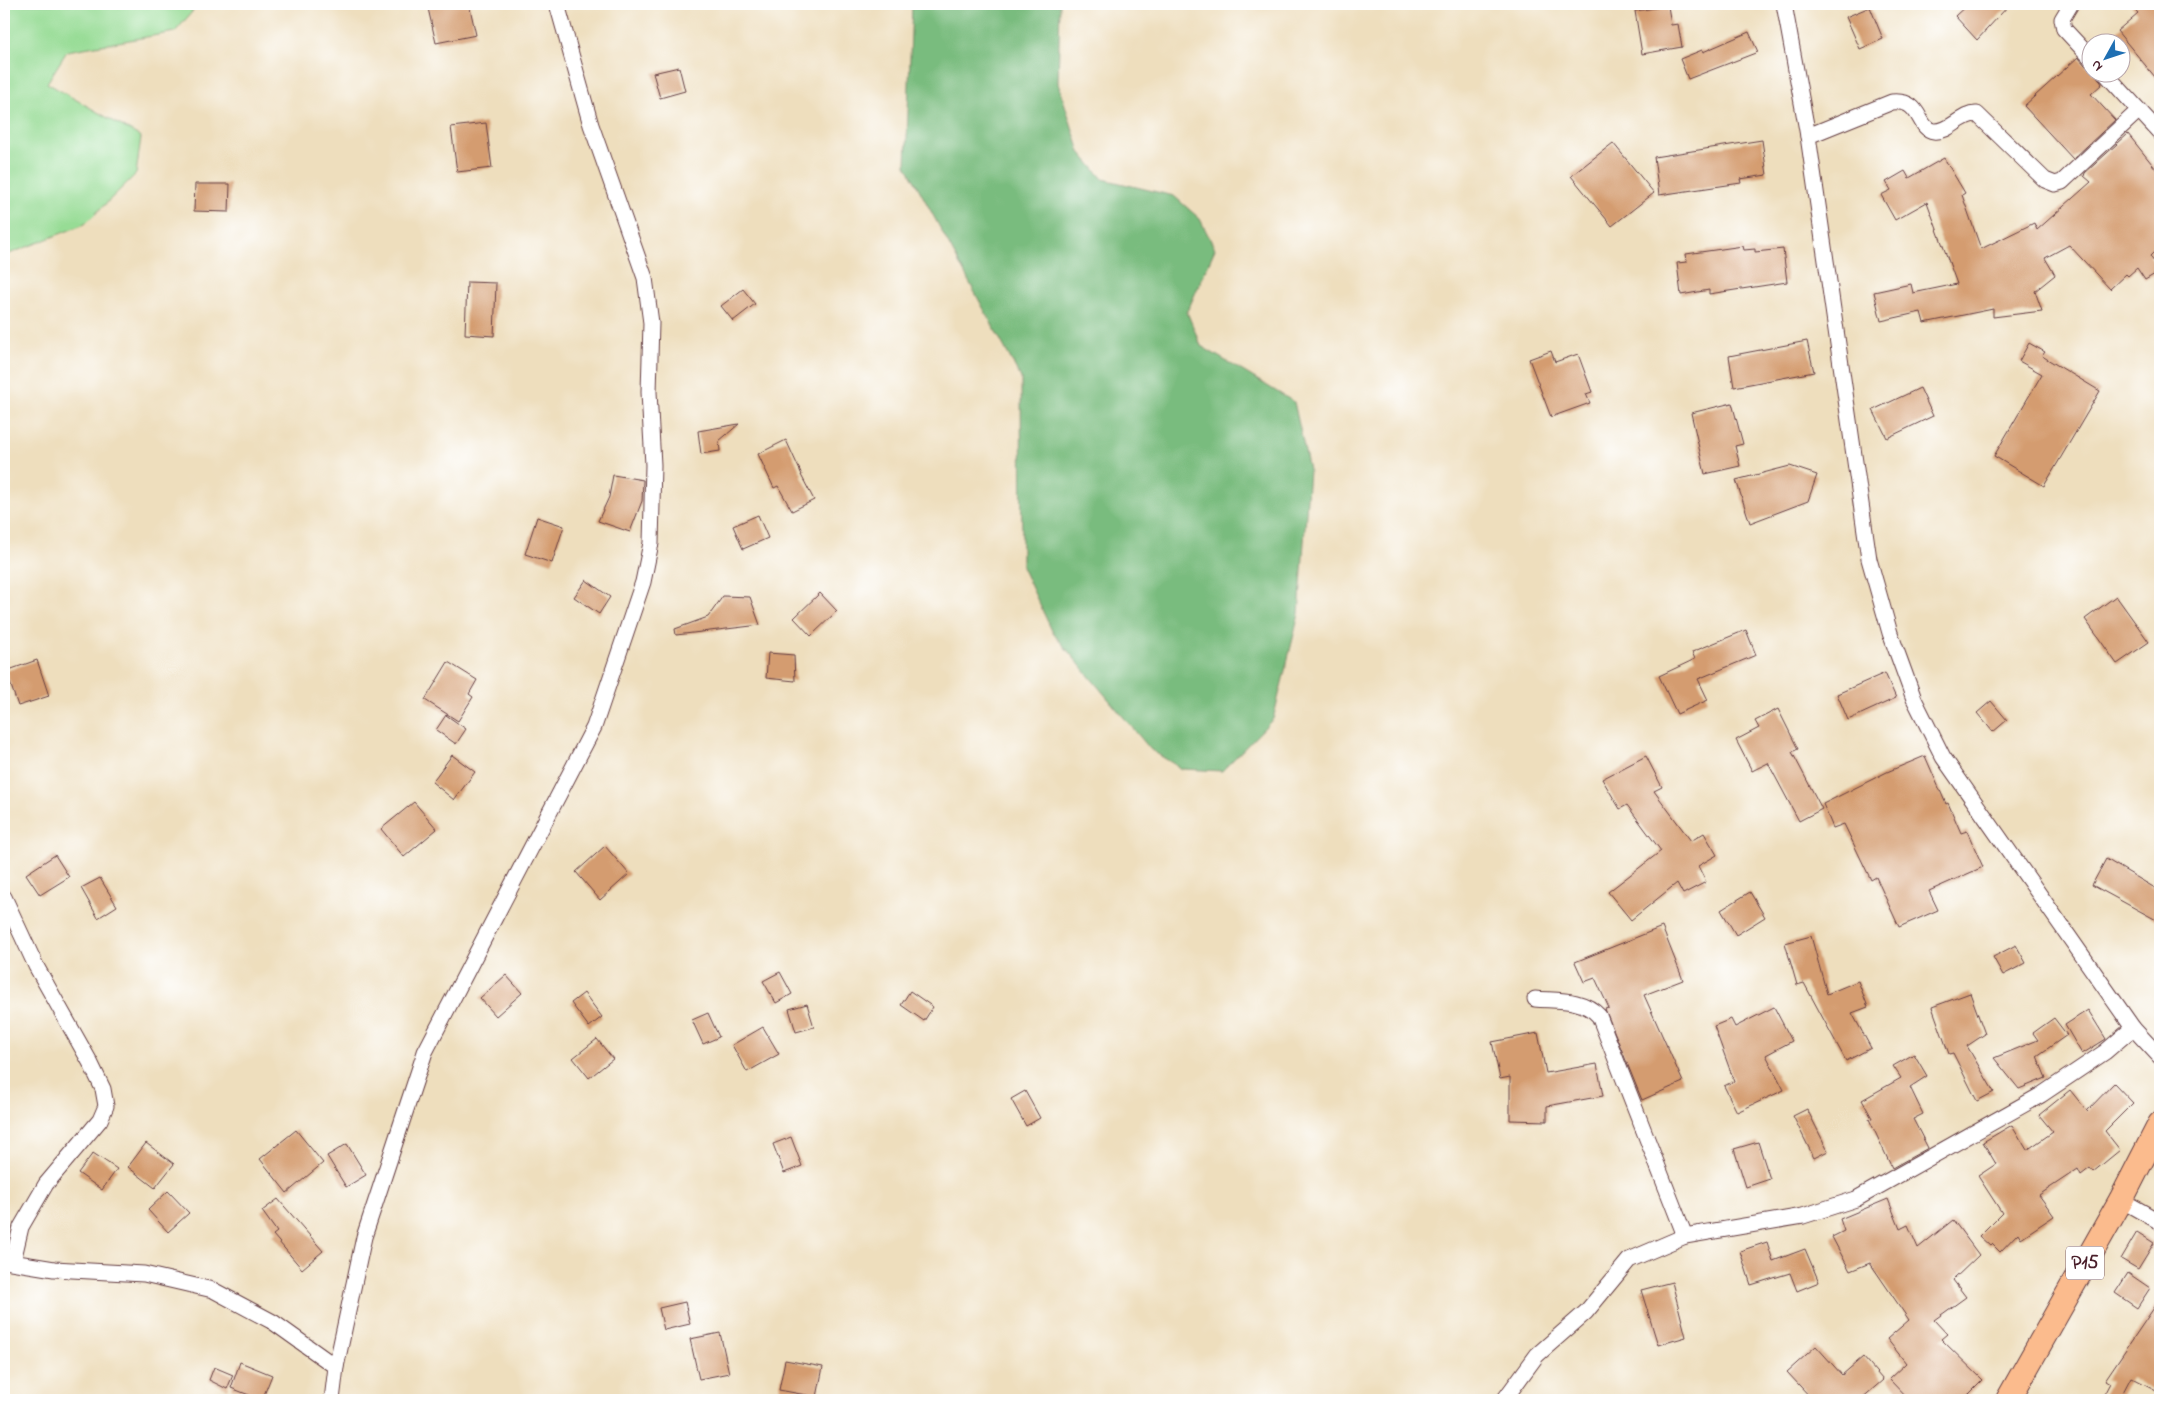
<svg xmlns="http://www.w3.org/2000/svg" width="2164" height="1404" viewBox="0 0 2164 1404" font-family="'Indie Flower',sans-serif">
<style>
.green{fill:#97dc95;stroke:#707e60}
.forest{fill:#79bc7e;stroke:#626e54}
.building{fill:#d49c6f}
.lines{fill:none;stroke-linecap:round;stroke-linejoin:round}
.minor-casing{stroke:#633c41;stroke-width:17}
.primary-casing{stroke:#633c41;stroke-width:26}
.minor{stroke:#fff;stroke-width:15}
.primary{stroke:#fbbb8d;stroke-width:24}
.labels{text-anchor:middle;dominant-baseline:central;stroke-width:4.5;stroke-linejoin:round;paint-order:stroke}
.shield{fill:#fff;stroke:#80626b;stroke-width:1}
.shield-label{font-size:19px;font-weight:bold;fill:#4a1f2b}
</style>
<rect width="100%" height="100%" fill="#fff"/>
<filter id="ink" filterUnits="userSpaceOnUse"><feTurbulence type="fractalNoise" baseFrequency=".02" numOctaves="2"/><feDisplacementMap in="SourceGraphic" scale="10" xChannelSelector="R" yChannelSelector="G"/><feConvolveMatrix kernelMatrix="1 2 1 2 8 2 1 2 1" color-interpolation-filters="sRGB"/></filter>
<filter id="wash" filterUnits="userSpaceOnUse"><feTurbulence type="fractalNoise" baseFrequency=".0096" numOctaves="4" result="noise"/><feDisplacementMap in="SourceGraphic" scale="20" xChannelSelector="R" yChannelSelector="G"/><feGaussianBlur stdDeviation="1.12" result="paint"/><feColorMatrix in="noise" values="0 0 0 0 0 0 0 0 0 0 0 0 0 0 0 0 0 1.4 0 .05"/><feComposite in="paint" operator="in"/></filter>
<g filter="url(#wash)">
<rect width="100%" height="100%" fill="#eedebd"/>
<polygon class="green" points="4,4 197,4 197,6 175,32 67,51 47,83 141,137 136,174 85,224 4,256"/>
<polygon class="forest" points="912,4 1060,4 1058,83 1080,152 1103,179 1174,196 1200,219 1215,249 1187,312 1201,346 1294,402 1309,470 1299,614 1273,719 1222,771 1182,769 1151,750 1053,633 1022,567 1021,378 906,165"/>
<g id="blocks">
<g class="building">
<polygon points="427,4 469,4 476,35 436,43"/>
<polygon points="1968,4 2010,4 1977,40 1955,16"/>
<polygon points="2130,4 2160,4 2160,83 2117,31 2138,13"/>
<polygon points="1668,6 1671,25 1678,24 1682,47 1642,54 1635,11"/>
<polygon points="1870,7 1883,39 1860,49 1846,17"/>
<polygon points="1749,32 1758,52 1688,79 1680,59 1702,50 1703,52"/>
<polygon points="2078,57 2086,66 2092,68 2092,72 2095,72 2102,84 2091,94 2115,120 2073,159 2024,106"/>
<polygon points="679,67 685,91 660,98 653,73"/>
<polygon points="486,123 492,168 457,172 451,127"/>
<polygon points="2128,134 2160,174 2160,246 2150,256 2160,271 2145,280 2137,268 2128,276 2126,274 2110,289 2069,245 2045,258 2055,275 2035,291 2042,311 1993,317 1993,309 1924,323 1921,312 1881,321 1874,292 1911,284 1913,293 1957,284 1927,202 1895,220 1881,195 1891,190 1886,182 1905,171 1909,178 1944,158 1965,193 1962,195 1981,249 2034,223 2037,230 2091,182 2084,176 2085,173"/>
<polygon points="1762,140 1767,175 1740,179 1741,183 1659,195 1654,157"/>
<polygon points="1613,143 1654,193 1612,226 1571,176"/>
<polygon points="195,184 230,184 229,212 194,211"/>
<polygon points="1743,246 1744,250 1755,249 1755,252 1783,249 1787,282 1709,294 1709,290 1681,295 1677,263 1687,262 1686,254"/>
<polygon points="467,282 496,283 494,336 465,334"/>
<polygon points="743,289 755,304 733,321 721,306"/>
<polygon points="1807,341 1814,372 1734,387 1729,356"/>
<polygon points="2029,343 2045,352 2042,356 2100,391 2044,486 1994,456 2042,374 2019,361"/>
<polygon points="1551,351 1555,362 1578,354 1592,392 1586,394 1590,403 1551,417 1529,359"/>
<polygon points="1920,388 1933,416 1887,438 1873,410"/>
<polygon points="1732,403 1743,444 1735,446 1740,466 1705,474 1691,413"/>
<polygon points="739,424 719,441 720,451 701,454 698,431"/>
<polygon points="786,440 802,475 801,475 814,500 792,511 778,486 774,488 758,454"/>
<polygon points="1790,466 1817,475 1808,501 1750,523 1736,480"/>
<polygon points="613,475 643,480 642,501 630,532 598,521 609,497"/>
<polygon points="758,515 768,538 743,549 733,526"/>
<polygon points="537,517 564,526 552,563 525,554"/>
<polygon points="586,580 610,597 599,614 574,597"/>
<polygon points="820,593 837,611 811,636 794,618"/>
<polygon points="723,596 750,597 760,625 676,635 675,629 708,617"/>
<polygon points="2116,596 2149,642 2117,664 2085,619"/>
<polygon points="1746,630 1756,655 1698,679 1708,700 1677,714 1659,676 1695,659 1692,652"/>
<polygon points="768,653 794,655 795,681 766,678"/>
<polygon points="37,660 49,696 18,706 6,671"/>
<polygon points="448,662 477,680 469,694 473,697 458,721 425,700"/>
<polygon points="1885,673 1896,698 1848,720 1837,694"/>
<polygon points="1991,701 2007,720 1993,732 1977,713"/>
<polygon points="1778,709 1798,749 1792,752 1822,809 1799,821 1768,763 1752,771 1736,740 1759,728 1755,721"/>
<polygon points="446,715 466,729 456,744 436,730"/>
<polygon points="452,755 475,772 454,800 432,782"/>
<polygon points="1646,756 1662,787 1654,791 1691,841 1704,833 1717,855 1698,866 1706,882 1683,894 1677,883 1631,920 1608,892 1661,851 1627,805 1620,809 1602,779"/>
<polygon points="1925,756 1946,804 1948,803 1961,833 1967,831 1983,867 1929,891 1938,910 1899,927 1876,877 1871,880 1844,824 1833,828 1823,804 1887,772"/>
<polygon points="414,802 437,829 404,857 381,829"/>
<polygon points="605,846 629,874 600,900 576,872"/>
<polygon points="55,855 69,877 40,895 26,874"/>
<polygon points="2106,859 2160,891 2160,922 2092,885"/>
<polygon points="100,878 117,906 98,918 81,888"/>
<polygon points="1750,892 1765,917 1736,935 1721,910"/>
<polygon points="1662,927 1683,980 1644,995 1683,1082 1642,1100 1605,1009 1609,1008 1595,978 1584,982 1575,962"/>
<polygon points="1811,936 1827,994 1858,981 1868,1007 1852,1013 1871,1048 1846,1061 1804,983 1797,985 1785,943"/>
<polygon points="2016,945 2026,963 2003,975 1993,957"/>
<polygon points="780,972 792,994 776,1003 763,981"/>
<polygon points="506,975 522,993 496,1016 480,998"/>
<polygon points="910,991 933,1007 924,1021 901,1005"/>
<polygon points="584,993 602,1017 589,1027 571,1003"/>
<polygon points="1970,993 1985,1034 1967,1046 1994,1092 1977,1101 1953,1053 1949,1054 1932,1007"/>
<polygon points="807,1004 814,1027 796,1032 789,1009"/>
<polygon points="1774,1007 1792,1041 1766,1055 1784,1090 1737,1112 1724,1086 1734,1081 1714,1026 1731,1019 1735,1027"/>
<polygon points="2088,1010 2106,1039 2082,1054 2065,1025"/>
<polygon points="708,1013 719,1037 703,1044 692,1020"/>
<polygon points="2054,1018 2067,1035 2037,1056 2046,1078 2019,1089 1994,1058 2038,1040 2033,1033"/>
<polygon points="763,1027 779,1054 747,1072 732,1045"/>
<polygon points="1538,1033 1546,1073 1597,1064 1603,1096 1547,1106 1547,1121 1510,1120 1510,1077 1500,1079 1492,1042"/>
<polygon points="597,1039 613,1059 589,1078 573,1058"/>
<polygon points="1914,1054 1927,1076 1910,1087 1923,1114 1913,1119 1928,1148 1892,1168 1869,1119 1872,1118 1862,1100 1901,1078 1893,1066"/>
<polygon points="2114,1083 2133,1103 2105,1131 2120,1150 2093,1172 2090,1168 2081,1175 2078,1169 2039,1195 2054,1216 2021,1238 2018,1233 2000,1252 1992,1244 1990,1246 1979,1236 2002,1213 1978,1176 1996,1164 1983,1142 2012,1125 2027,1150 2053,1132 2039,1115 2070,1090 2087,1111"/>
<polygon points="1025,1091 1040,1118 1026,1126 1011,1099"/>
<polygon points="1807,1109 1828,1151 1814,1158 1793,1116"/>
<polygon points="296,1130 323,1163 287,1193 260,1159"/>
<polygon points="791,1137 802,1166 784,1173 773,1144"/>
<polygon points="1758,1142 1770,1179 1746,1187 1734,1149"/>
<polygon points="146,1143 174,1164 155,1188 128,1167"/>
<polygon points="347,1144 366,1175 346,1187 327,1156"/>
<polygon points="93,1153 117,1169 102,1190 78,1173"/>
<polygon points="168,1191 189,1213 168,1232 148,1210"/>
<polygon points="278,1199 323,1251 302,1269 273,1235 277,1232 262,1211"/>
<polygon points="1888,1199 1900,1229 1908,1225 1918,1248 1953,1220 1979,1255 1953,1280 1966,1297 1934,1320 1947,1334 1941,1339 1983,1380 1963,1400 1909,1400 1889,1379 1906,1363 1887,1339 1909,1320 1870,1263 1850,1271 1832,1237 1844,1231 1840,1219"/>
<polygon points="2137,1232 2154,1243 2138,1269 2121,1259"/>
<polygon points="1767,1242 1773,1261 1805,1249 1819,1282 1797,1291 1790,1273 1751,1285 1740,1251"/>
<polygon points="2128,1273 2150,1288 2137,1308 2115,1293"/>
<polygon points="1672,1282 1686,1337 1658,1345 1641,1290"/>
<polygon points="2160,1299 2160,1392 2131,1377 2119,1400 2101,1400 2110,1383 2105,1380"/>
<polygon points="685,1302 690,1324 664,1330 659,1308"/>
<polygon points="720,1333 729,1373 699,1379 690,1339"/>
<polygon points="1816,1346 1842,1375 1863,1357 1883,1380 1860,1400 1813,1400 1787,1372"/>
<polygon points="785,1360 823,1367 817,1397 779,1390"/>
<polygon points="240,1362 272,1375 262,1400 231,1388"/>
<polygon points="214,1367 233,1375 227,1389 209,1380"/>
</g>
</g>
</g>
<g filter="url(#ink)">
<use href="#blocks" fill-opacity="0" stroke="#633c41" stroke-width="1"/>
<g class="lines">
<g class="minor-casing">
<g id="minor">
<polyline points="1784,4 1808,136 1869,559 1890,633 1914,699 1943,757 2133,1028 2160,1057"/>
<polyline points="2071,4 2062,19 2064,29 2092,59"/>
<polyline points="2104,72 2160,133"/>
<path d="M1808 136 1892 102C1923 99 1916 129 1934 131 1950 133 1961 113 1977 114L2045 180 2055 184 2062 182 2138 111"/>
<polyline points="4,897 36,966 90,1062 103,1089 106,1106 100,1120 46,1184 21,1227 13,1261"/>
<path d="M1535 999C1557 1001 1583 998 1599 1016L1685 1236"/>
<polyline points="2121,1200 2160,1222"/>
<polyline points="5,1261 54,1269 144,1274 213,1290 273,1322 336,1367"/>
<polyline points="332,1400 336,1367 364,1237 425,1052 594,727 643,582 651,543 653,465 649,392 651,323 645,278 591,125 557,4"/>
<polyline points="1504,1400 1537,1355 1586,1312 1629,1260 1685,1236 1803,1216 1856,1199 2041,1095 2105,1052 2133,1028"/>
</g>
</g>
<g class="primary-casing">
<polyline id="primary" points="2008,1400 2121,1200 2160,1124"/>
</g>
<use href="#minor" class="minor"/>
<use href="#primary" class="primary"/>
</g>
</g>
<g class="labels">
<rect class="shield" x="2066" y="1246.5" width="38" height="33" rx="4"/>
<g class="shield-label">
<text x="2085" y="1263">P15</text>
</g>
</g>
<rect width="2164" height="1404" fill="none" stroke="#fff" stroke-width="20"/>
<g transform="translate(2106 58) rotate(230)"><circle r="24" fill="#ffffff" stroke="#b7a5aa"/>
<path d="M0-4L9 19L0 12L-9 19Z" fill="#1f6fb2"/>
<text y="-8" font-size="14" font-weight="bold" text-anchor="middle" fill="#4a1f2b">N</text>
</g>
</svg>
